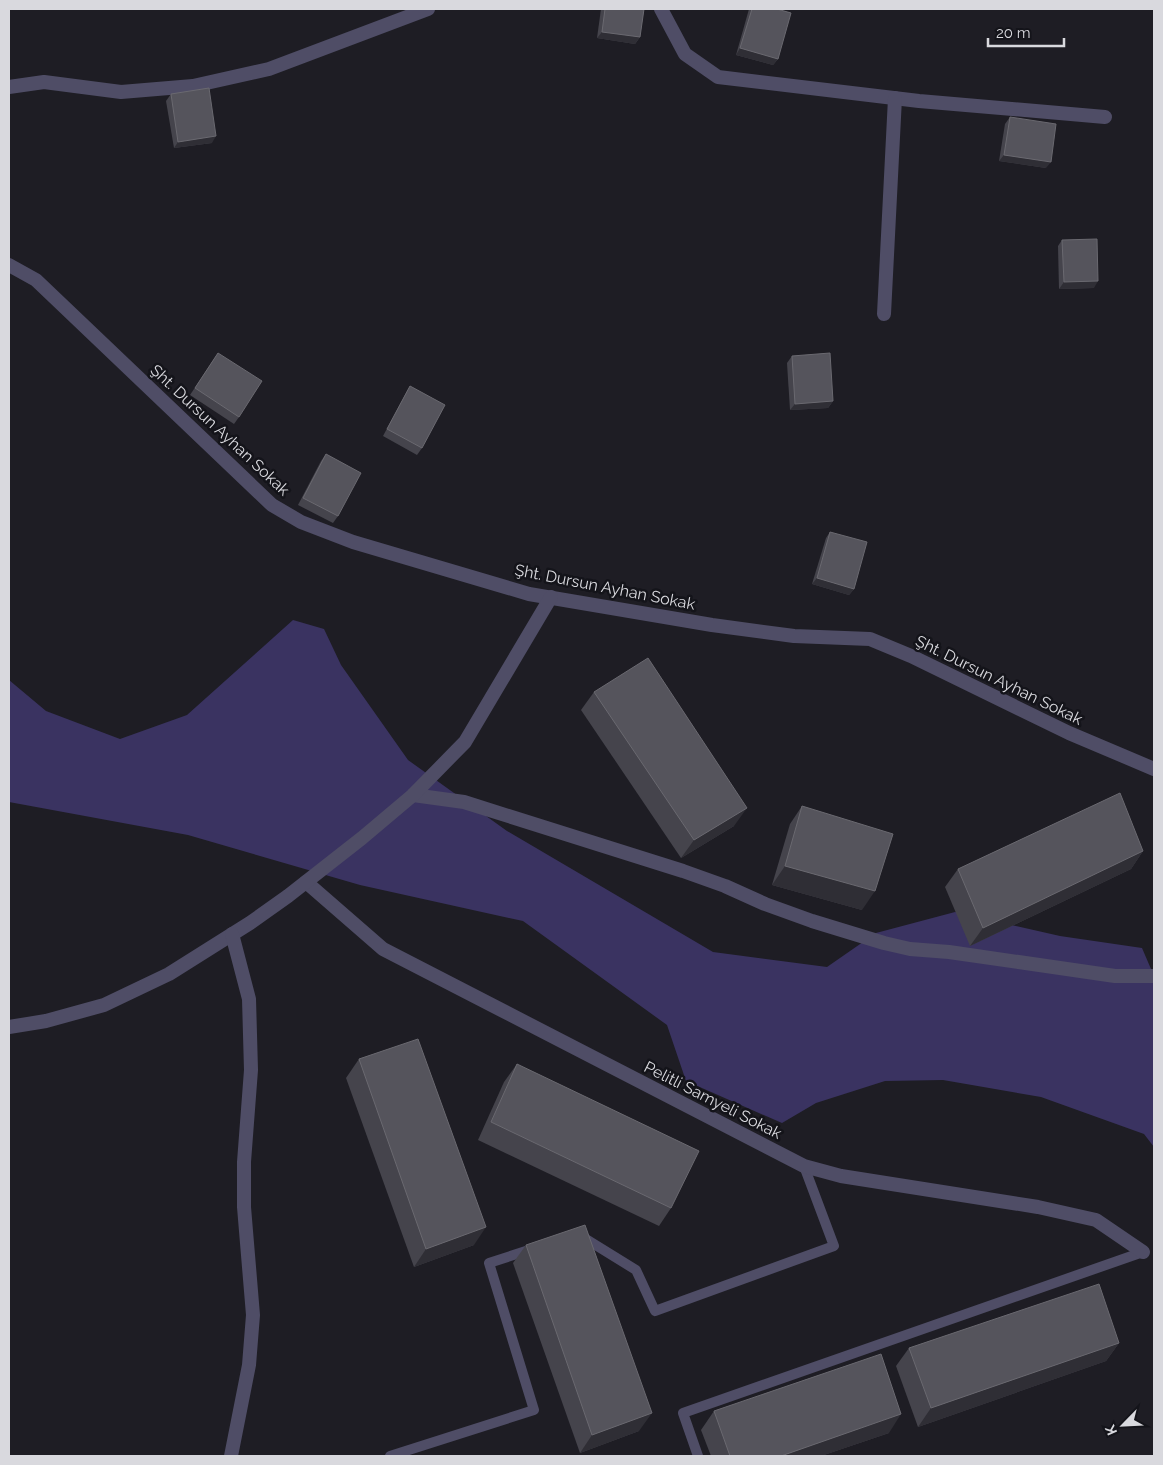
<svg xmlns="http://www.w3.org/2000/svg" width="1163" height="1465" viewBox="0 0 1163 1465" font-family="Raleway,sans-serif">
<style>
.green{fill:#3a3361}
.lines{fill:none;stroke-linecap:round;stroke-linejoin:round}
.service{stroke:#4f4d66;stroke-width:10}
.minor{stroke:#4f4d66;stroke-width:14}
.wall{fill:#45444c}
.shaded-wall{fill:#2f2e35}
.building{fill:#55545c;stroke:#6a6970}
.labels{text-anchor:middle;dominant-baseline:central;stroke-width:5;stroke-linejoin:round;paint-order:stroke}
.street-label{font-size:16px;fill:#d9d9de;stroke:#14141a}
</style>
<rect width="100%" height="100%" fill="#1e1d24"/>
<polygon class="green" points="293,620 324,629 341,665 408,760 507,831 713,952 827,967 876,933 955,912 1060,936 1142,948 1154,976 1154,1147 1144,1134 1041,1097 943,1080 885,1081 816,1103 782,1123 686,1081 667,1025 523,921 360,885 188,835 9,802 9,680 46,711 120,739 187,715"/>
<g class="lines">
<g class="service">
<polyline points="581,1236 636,1270 655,1311 834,1246 804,1166"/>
<polyline points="390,1456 534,1410 489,1263 532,1249"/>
<polyline points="698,1456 683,1413 1143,1252"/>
</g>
<g class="minor">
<polyline points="661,9 685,54 718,77 919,101 1105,117"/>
<polyline points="9,87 44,82 121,92 193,86 269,69 428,9"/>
<polyline points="9,265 36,280 272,505 301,522 353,542 529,594 712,625 794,636 870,639 911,656 1069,733 1154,769"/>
<polyline points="884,314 895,98"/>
<polyline points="413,795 464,802 683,871 725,886 765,904 812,921 884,943 910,949 949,952 1115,976 1154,976"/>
<polyline points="306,882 383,949 804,1166 841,1176 1038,1207 1096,1220 1143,1252"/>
<polyline points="9,1027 46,1021 104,1005 169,974 250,923 288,896 362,838 413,795 465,742 551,597"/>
<polyline points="231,1456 249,1365 253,1315 244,1207 244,1162 251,1070 249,999 232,934"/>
</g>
</g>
<g class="wall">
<polygon points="601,9 644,9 640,37 635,44 597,38"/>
<polygon points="749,9 777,9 778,59 773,65 736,55"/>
<polygon points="171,94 212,143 174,148 166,101"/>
<polygon points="1010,117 1046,168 999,161 1005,124"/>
<polygon points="1062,240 1094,288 1059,289 1058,246"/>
<polygon points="218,353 239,417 234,424 190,395"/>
<polygon points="792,356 833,401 828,408 790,410 787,363"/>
<polygon points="410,386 422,448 417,455 383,436 406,393"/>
<polygon points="326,454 338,516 333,523 298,505 321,461"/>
<polygon points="830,532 854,589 849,595 812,584 826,538"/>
<polygon points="594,692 734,826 681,858 581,710"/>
<polygon points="802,806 862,910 772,885 790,824"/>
<polygon points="1143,851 1131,869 970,946 945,887 958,869"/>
<polygon points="359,1059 474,1245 414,1267 346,1078"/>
<polygon points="517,1064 671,1208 659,1226 478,1140 504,1082"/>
<polygon points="526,1245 639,1431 580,1453 513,1263"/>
<polygon points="1119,1343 1106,1361 918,1427 896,1366 909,1348"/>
<polygon points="714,1411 889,1433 821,1456 711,1456 701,1430"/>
</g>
<g class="shaded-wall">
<polygon points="602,32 640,37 635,44 597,38"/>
<polygon points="740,48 778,59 773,65 736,55"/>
<polygon points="216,136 212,143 174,148 178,142"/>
<polygon points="1004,155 1051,162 1046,168 999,161"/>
<polygon points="1098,281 1094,288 1059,289 1064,282"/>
<polygon points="833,401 828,408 790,410 795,404"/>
<polygon points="817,578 854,589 849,595 812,584"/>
<polygon points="747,808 734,826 681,858 694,840"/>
<polygon points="1143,851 1131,869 970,946 983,928"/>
<polygon points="785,866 875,891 862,910 772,885"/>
<polygon points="486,1227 474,1245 414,1267 426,1249"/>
<polygon points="1119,1343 1106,1361 918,1427 931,1408"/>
<polygon points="652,1413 639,1431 580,1453 592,1435"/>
<polygon points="901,1414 889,1433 821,1456 781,1456"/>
</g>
<g class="building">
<polygon points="605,9 644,9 640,37 602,32"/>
<polygon points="752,9 777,9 791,13 778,59 740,48"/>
<polygon points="209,88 216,136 178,142 171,94"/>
<polygon points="1010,117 1056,124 1051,162 1004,155"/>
<polygon points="1097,239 1098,281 1064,282 1062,240"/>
<polygon points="218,353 262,381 239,417 195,388"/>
<polygon points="830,353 833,401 795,404 792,356"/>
<polygon points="410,386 445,405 422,448 387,429"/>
<polygon points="326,454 361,473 338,516 303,498"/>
<polygon points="830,532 867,542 854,589 817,578"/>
<polygon points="648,658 747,808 694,840 594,692"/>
<polygon points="1120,793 1143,851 983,928 958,869"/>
<polygon points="802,806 893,834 875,891 785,866"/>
<polygon points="418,1039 486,1227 426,1249 359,1059"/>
<polygon points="517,1064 699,1151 671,1208 491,1122"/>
<polygon points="585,1225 652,1413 592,1435 526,1245"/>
<polygon points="1099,1284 1119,1343 931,1408 909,1348"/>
<polygon points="881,1354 901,1414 781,1456 730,1456 714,1411"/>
</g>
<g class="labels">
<g class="street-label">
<text transform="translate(220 430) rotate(43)">Şht. Dursun Ayhan Sokak</text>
<text transform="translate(605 587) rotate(11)">Şht. Dursun Ayhan Sokak</text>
<text transform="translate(999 680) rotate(26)">Şht. Dursun Ayhan Sokak</text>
<text transform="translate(713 1100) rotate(27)">Pelitli Samyeli Sokak</text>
</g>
</g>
<rect width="1163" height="1465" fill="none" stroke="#d9d9de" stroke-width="20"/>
<g transform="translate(1123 1425) rotate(246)" stroke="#14141a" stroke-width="4" paint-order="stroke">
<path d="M0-4L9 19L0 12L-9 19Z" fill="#d9d9de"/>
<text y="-8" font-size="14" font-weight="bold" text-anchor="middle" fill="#d9d9de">K</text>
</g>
<path d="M988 38v8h76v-8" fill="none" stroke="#d9d9de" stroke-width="2.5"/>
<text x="996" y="38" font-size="15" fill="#d9d9de" stroke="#14141a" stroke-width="4" paint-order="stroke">20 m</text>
</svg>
